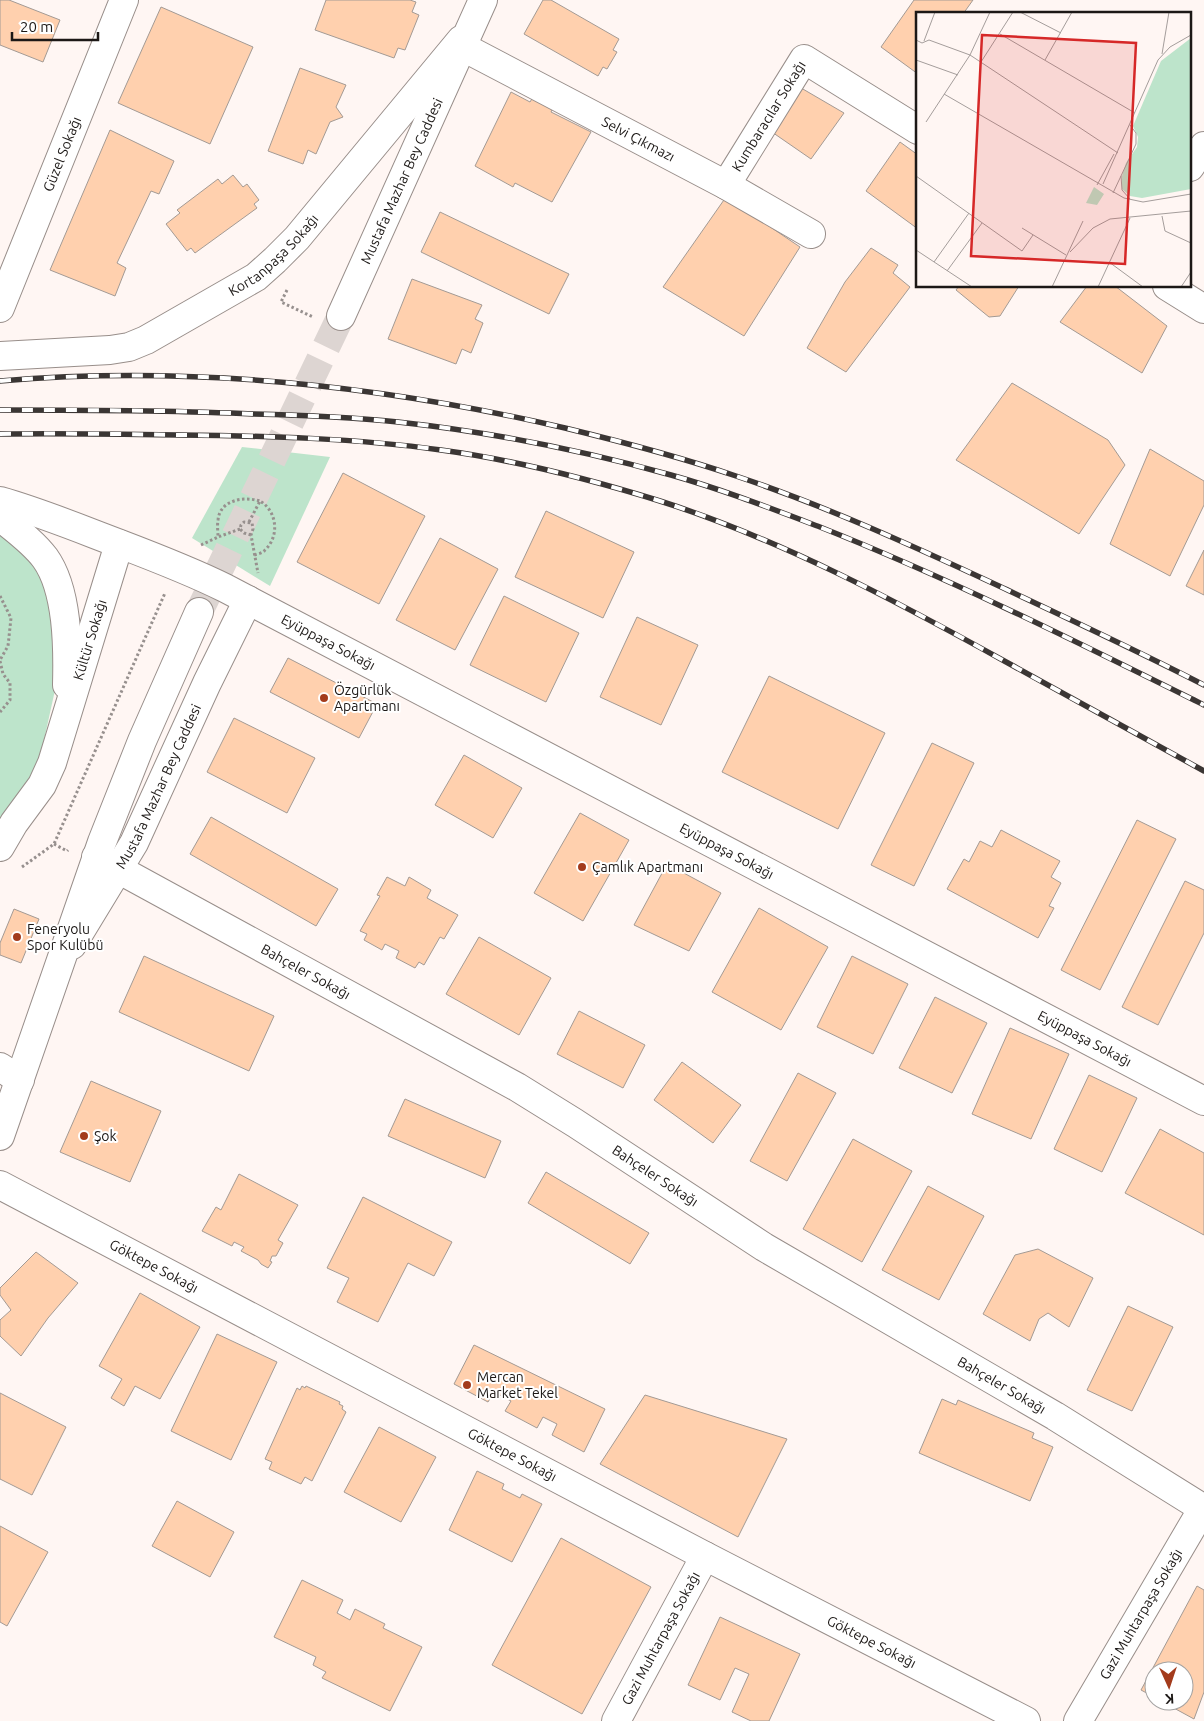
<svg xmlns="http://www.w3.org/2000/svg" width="1204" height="1721" viewBox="0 0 1204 1721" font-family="Ubuntu,sans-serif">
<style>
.green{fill:#bde4cb}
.building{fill:#ffd0ae;stroke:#a39a94}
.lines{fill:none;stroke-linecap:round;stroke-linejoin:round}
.major-tunnel{stroke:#ddd5d2;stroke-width:28;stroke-dasharray:28 14;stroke-linecap:butt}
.minor-casing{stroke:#988e8a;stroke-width:30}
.major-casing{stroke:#988e8a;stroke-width:30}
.path{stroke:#97908e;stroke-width:3;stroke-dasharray:2.5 2.5;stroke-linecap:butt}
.minor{stroke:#fff;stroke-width:28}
.major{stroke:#fff;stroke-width:28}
.rail-casing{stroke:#3b3634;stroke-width:5.5}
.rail{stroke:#fff;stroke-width:4;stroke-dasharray:11;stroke-linecap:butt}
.poi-dot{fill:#a33b1c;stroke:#fff;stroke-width:2}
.labels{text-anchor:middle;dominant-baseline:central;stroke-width:4;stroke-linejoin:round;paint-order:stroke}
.street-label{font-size:14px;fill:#1c1816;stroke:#fff}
.poi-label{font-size:14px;fill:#1c1816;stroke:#fff;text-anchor:start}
.inset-road{fill:none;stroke:#a49d9b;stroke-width:1}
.view{fill:#d62828;fill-opacity:0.15;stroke:#d62828;stroke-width:2.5}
.inset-edge{fill:none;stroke:#1c1816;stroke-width:2.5}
</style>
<rect width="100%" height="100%" fill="#fff6f3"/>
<g class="green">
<polygon points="242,447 330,457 270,586 192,538"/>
<polygon points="0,534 30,553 50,585 57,681 35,781 0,818"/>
</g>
<g class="building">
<polygon points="0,0 9,0 60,20 43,62 0,45"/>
<polygon points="326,0 410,0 416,2 412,12 419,15 405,50 398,48 394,58 315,30"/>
<polygon points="543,0 551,0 619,39 613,50 617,52 607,69 603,67 598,76 524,34"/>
<polygon points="914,0 973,0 963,14 918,14 918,74 881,47"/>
<polygon points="161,7 253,47 210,144 118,103"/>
<polygon points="300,68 346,85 336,107 343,117 330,122 316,154 308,150 303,164 268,151"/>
<polygon points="796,85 844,113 811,159 769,130"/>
<polygon points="511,92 530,102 533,97 553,108 551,112 591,132 552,202 515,183 513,187 475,166"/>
<polygon points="110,130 174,161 159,194 151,191 117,263 126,268 115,296 50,270"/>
<polygon points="900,142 918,155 918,229 866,191"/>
<polygon points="233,175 243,187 247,184 259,200 254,204 257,208 195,253 191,248 187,251 166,224 180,213 177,210 218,179 222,184"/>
<polygon points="726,197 800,247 744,336 663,287"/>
<polygon points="440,212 569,274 549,314 421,252"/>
<polygon points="871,248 898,265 893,273 910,287 846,372 807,348 845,282"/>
<polygon points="412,279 482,305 475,319 483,323 471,353 462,349 456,364 388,339"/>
<polygon points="959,286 1019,286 1000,316 989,317 956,290"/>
<polygon points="1087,286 1115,286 1167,326 1142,373 1060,322"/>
<polygon points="1012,383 1108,440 1125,465 1079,534 956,460"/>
<polygon points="1150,449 1204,481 1204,505 1170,576 1110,544"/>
<polygon points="343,473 425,516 379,604 297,562"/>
<polygon points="546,511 634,552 603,618 515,577"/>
<polygon points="440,538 498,569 455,650 396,620"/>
<polygon points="1204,550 1204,595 1186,586"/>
<polygon points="504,596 579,633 546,702 470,665"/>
<polygon points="637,617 698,645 661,725 600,697"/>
<polygon points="288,658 377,704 359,738 270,692"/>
<polygon points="769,676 885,733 838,829 722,772"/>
<polygon points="234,718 315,758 287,813 207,772"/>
<polygon points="932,743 974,763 914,886 871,865"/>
<polygon points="464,755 522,788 493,838 435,805"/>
<polygon points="580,813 629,840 583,921 534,893"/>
<polygon points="211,817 338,889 316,926 190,854"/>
<polygon points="1137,820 1176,839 1100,990 1061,970"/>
<polygon points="1001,830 1060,861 1051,877 1061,883 1049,906 1054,908 1038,938 947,889 964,859 969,862 980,841 992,847"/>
<polygon points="667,864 721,893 689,951 634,925"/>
<polygon points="387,877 405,886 409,877 431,890 427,898 458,915 444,939 440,937 424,965 419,962 415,968 396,958 399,951 385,944 382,950 364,940 367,934 360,931 380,896 377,895"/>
<polygon points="1185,881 1204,890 1204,933 1158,1025 1122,1007"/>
<polygon points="759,908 828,947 781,1030 712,992"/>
<polygon points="14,909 39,919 21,963 0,955 0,943"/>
<polygon points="479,937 551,978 519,1035 446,994"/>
<polygon points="144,956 274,1016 249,1071 119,1012"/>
<polygon points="852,956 908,984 873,1054 817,1027"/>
<polygon points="935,997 987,1023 952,1093 899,1068"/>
<polygon points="579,1011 645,1045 623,1088 557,1054"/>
<polygon points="1010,1028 1069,1054 1031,1139 972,1114"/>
<polygon points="682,1062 741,1105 713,1143 654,1100"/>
<polygon points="798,1073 836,1093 787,1181 750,1161"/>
<polygon points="1089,1075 1137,1098 1102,1172 1054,1149"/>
<polygon points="91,1081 161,1111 130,1182 60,1152"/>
<polygon points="405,1099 501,1141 485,1178 388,1136"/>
<polygon points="1160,1129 1204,1153 1204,1235 1125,1193"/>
<polygon points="853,1139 912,1171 862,1262 803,1229"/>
<polygon points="546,1172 649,1233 630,1264 528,1203"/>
<polygon points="239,1174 298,1205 278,1240 283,1243 276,1256 272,1256 270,1261 272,1262 268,1268 261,1264 258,1260 241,1251 244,1247 234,1242 232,1246 202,1231 216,1207 221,1210"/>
<polygon points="928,1186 984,1216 939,1300 882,1270"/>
<polygon points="363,1197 452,1242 434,1276 408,1263 378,1322 337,1302 349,1278 327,1268"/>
<polygon points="1038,1249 1093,1278 1069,1327 1048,1313 1039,1319 1030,1341 983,1314 1015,1255"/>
<polygon points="36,1252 78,1283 48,1318 21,1356 0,1336 0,1320 11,1310 0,1295 0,1288"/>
<polygon points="140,1293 200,1327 160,1399 135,1386 124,1406 111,1398 122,1379 99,1366"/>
<polygon points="1128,1306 1173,1327 1132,1411 1087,1390"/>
<polygon points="217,1334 277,1362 231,1460 171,1431"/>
<polygon points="474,1345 605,1409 584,1452 552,1435 557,1424 543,1417 537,1428 505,1411 511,1401 494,1392 488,1402 454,1384"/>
<polygon points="302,1386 305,1388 306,1386 340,1402 339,1404 343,1406 342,1409 346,1412 312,1481 305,1477 301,1484 269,1469 272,1462 265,1459 297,1388 300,1390"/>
<polygon points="0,1393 66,1427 32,1495 0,1479"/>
<polygon points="645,1395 787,1439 738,1537 600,1464"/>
<polygon points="942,1399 956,1405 958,1400 1034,1433 1032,1438 1053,1447 1030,1501 919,1453"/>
<polygon points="379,1427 436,1457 401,1522 344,1492"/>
<polygon points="477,1471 504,1484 502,1489 520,1498 522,1494 542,1504 512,1562 449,1530"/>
<polygon points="177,1501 234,1532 210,1577 152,1546"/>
<polygon points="0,1526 48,1552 7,1626 0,1622"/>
<polygon points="561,1538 651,1587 582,1714 492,1665"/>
<polygon points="302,1580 343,1600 337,1613 350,1620 355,1609 385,1624 383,1628 422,1647 390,1711 322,1678 326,1672 313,1665 316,1657 274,1637"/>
<polygon points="1197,1586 1204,1590 1204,1692 1194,1719 1161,1701 1184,1701 1184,1671 1154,1671 1154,1697 1141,1690"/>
<polygon points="720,1617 800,1654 769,1721 751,1721 732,1712 749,1674 735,1668 720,1700 688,1685"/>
</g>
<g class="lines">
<polyline class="major-tunnel" points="199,612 341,316"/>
<g class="minor-casing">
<g id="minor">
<path id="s1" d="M463 47 726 185 811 234"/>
<polyline points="1190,167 1204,146"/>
<path id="s2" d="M726 185 804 59 918 130"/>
<polyline points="1167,286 1204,309"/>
<path id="s3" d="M0 308 124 0"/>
<path id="s4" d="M0 356 110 350 129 347 146 340 256 277 275 260 297 238 461 40"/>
<path id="s5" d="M0 501C32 510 63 522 94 534 138 551 183 567 225 588L1204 1101"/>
<path d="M0 517C16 530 33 542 45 558 68 590 68 648 67 685"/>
<path id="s6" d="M0 847 14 823 42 785 52 763 119 544"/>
<path id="s7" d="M96 857 517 1087 575 1123 764 1247 1055 1416 1204 1509"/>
<path id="s8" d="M72 945 134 843 207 683 248 600"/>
<polyline points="0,1067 20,1080"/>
<path id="s9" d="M0 1185 705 1556 1026 1721"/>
<path id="s10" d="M616 1721 705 1556"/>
<path id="s11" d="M1078 1721 1203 1508"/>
</g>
</g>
<g class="major-casing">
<g id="major">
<path id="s12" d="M341 316 483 0"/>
<polyline points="0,1136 102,842 142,741 199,612"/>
</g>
</g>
<g class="path">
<polyline points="287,290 281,302 313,317"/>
<path d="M249 522 260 501C277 511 280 536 265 550 263 553 258 554 254 555"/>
<path d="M240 529 218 537C218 532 217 526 218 520 220 500 243 496 260 501"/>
<polyline points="251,535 244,533 240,529 241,525 244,522 252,523 253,529 251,535 258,573"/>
<polyline points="201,545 218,537"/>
<polyline points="0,596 11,618 8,646 0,660"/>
<polyline points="0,661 3,674 10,683 10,700 0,712"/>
<polyline points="54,844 67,851 68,850"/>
<polyline points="22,867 54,844 165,593"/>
</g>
<use href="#minor" class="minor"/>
<use href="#major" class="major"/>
<g class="rail-casing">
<g id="rail">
<path d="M0 381C190 365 380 385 565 428 623 442 680 457 736 476 826 506 913 546 999 586 1067 618 1136 650 1204 685"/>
<path d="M0 410C84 410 169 410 253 414 301 415 350 417 398 422 490 432 581 450 671 475 721 489 770 508 820 527 951 579 1077 642 1204 705"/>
<path d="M0 434C60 433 120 434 179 435 267 436 355 438 441 450 515 460 589 479 660 501 782 540 896 601 1008 663 1073 699 1139 735 1204 771"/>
</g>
</g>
<use href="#rail" class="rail"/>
</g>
<g class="poi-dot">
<circle cx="324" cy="698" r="5"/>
<circle cx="582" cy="867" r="5"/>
<circle cx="17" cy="937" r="5"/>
<circle cx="84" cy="1136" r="5"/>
<circle cx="467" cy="1385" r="5"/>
</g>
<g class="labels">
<g class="street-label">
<text stroke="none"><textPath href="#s2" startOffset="81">Kumbaracılar Sokağı</textPath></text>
<text stroke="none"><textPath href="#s1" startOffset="198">Selvi Çıkmazı</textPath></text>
<text stroke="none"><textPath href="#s3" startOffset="166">Güzel Sokağı</textPath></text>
<text stroke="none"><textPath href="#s12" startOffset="148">Mustafa Mazhar Bey Caddesi</textPath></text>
<text stroke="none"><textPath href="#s4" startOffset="302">Kortanpaşa Sokağı</textPath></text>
<text stroke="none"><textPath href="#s6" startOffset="228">Kültür Sokağı</textPath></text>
<text stroke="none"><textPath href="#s5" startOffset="358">Eyüppaşa Sokağı</textPath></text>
<text stroke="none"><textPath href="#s8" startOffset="181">Mustafa Mazhar Bey Caddesi</textPath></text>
<text stroke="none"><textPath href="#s5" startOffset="808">Eyüppaşa Sokağı</textPath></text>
<text stroke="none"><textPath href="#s7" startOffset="239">Bahçeler Sokağı</textPath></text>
<text stroke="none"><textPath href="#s5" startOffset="1212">Eyüppaşa Sokağı</textPath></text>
<text stroke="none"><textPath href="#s7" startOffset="644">Bahçeler Sokağı</textPath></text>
<text stroke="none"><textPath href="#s9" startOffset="174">Göktepe Sokağı</textPath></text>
<text stroke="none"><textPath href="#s7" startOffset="1049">Bahçeler Sokağı</textPath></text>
<text stroke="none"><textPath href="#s9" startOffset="579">Göktepe Sokağı</textPath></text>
<text stroke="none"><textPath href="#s11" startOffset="124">Gazi Muhtarpaşa Sokağı</textPath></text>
<text stroke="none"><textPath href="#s10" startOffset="94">Gazi Muhtarpaşa Sokağı</textPath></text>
<text stroke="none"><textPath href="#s9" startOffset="984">Göktepe Sokağı</textPath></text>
</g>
<g class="poi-label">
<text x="334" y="690">Özgürlük<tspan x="334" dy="16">Apartmanı</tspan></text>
<text x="592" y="867">Çamlık Apartmanı</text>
<text x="27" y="929">Feneryolu<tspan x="27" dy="16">Spor Kulübü</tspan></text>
<text x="94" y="1136">Şok</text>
<text x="477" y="1377">Mercan<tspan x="477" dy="16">Market Tekel</tspan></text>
</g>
</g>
<g transform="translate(916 12)">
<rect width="275" height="275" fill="#fff6f3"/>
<path d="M275 26V177L226 186 214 184 206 177V164L210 151 221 135 222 125 217 114 245 49ZM178 175 188 182 181 193 170 191Z" fill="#bde4cb"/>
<path class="inset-road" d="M104 0 145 21M84 22 219 101M0 28 6 31 13 28 54 43 202 141M8 29 19 0M246 42 253 0M0 48 42 63M129 48 156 0M65 50 97 0M28 82 208 186 227 190 275 182M10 110 54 43 74 0M0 164 106 239 117 223M205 164 206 178 214 187M187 172 242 48 254 35 275 23M181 173 198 142M197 181 220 132V121L214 113M246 204 249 219 275 231M106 216 150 243M0 238 56 275M154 240 177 216 194 207 275 199M18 250 53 201M193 250 227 275M31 259 66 211M136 275 167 209M182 275 214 206M265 275 275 260"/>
<path class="view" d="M66 23 220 31 209 252 55 244Z"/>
<rect width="275" height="275" class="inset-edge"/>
</g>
<g transform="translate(1169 1686) rotate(177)"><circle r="24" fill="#ffffff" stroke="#a4a3a2"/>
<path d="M0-4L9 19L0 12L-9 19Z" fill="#a33b1c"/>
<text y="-8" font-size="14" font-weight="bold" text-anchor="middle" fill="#1c1816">K</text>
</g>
<path d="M12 32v8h86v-8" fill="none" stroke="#1c1816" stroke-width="2.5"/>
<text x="20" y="32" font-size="15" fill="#1c1816" stroke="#ffffff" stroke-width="4" paint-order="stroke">20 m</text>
</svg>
